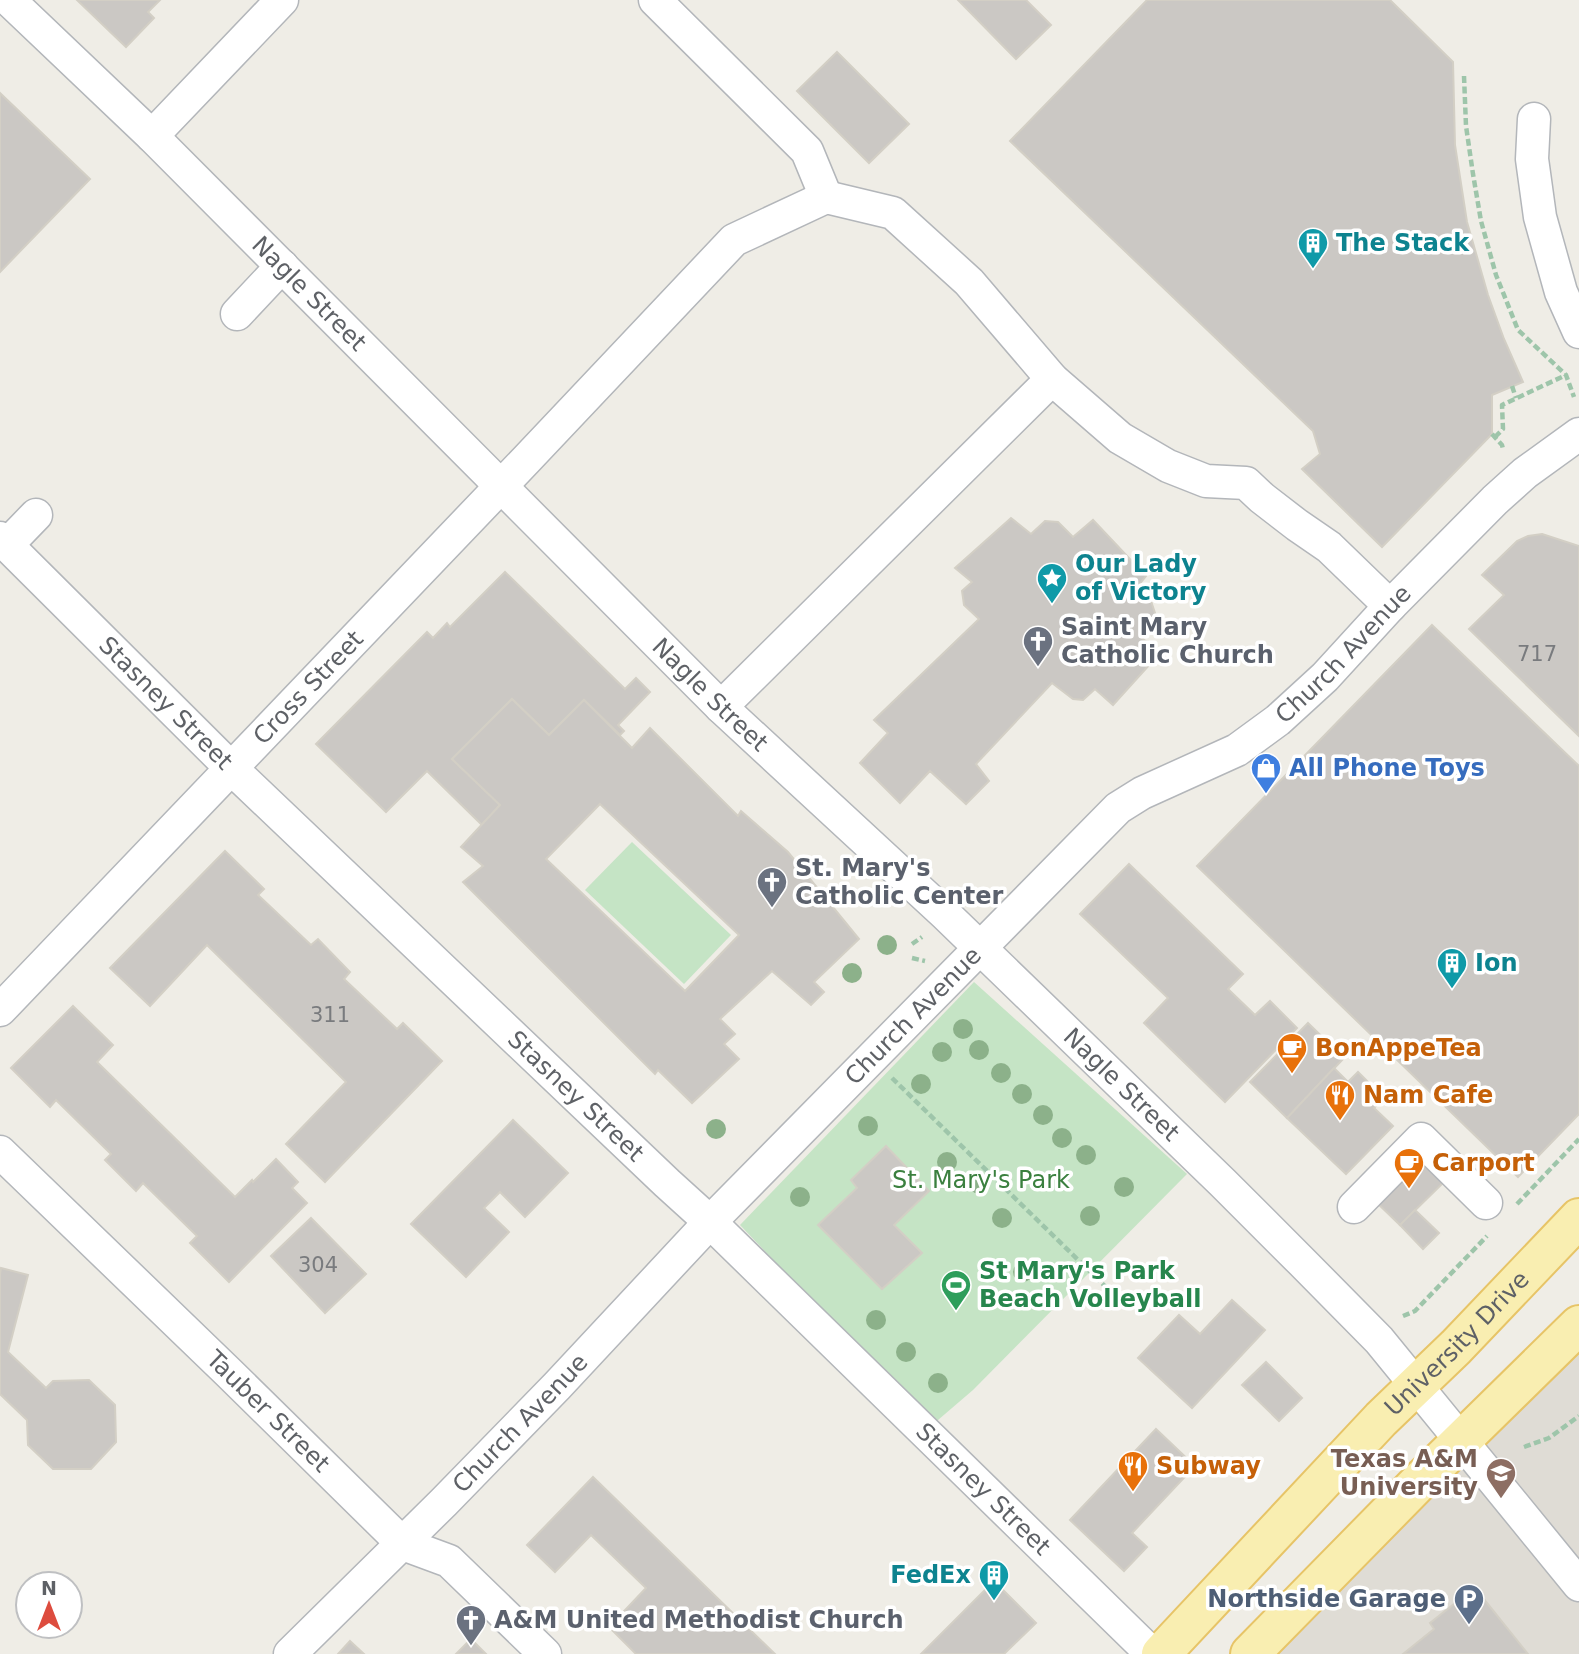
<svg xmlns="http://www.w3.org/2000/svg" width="1579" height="1654" viewBox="0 0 1579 1654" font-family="'DejaVu Sans',sans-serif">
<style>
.education{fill:#dfdcd5}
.green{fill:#c5e4c5}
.building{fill:#cbc8c4;stroke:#d3cfc5;stroke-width:2;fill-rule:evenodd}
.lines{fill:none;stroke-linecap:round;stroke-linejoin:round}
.minor-casing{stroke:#b3b6ba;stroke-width:35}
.major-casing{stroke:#e7c467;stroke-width:42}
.path{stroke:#9ec5aa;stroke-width:4.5;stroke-dasharray:7 3.5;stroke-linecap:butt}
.minor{stroke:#fff;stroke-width:32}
.major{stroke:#f9eeb1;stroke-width:38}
.tree{fill:#8cb18a}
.labels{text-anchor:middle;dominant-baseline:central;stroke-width:7;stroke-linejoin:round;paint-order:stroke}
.number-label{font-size:21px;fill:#797b7e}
.culture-label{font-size:24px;font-weight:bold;fill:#0d838f;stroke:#fff;text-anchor:start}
.street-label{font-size:24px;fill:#5e6166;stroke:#fff}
.worship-label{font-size:24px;font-weight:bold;fill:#5b616d;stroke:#fff;text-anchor:start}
.shop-label{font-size:24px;font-weight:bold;fill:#366cbe;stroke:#fff;text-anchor:start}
.food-label{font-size:24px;font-weight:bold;fill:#c56008;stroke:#fff;text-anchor:start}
.park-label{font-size:24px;fill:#3b803f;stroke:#fff}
.leisure-label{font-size:24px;font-weight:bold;fill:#27864d;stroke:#fff;text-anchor:start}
.education-label{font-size:24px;font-weight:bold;fill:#785e54;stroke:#fff;text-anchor:end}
.service-label{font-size:24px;font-weight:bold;fill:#4e5e75;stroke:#fff;text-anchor:end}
</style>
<rect width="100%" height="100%" fill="#efede6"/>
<polygon class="education" points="1579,1346 1579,1654 1265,1654"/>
<g class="green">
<polygon points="632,842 731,935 684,984 585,890"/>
<polygon points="974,982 1187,1174 973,1390 931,1426 740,1225"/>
</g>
<g class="building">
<polygon points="77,0 160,0 148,12 154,18 126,47"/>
<polygon points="958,0 1026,0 1051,25 1016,59"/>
<polygon points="1147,0 1390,0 1453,62 1455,145 1467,222 1488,295 1504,339 1523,382 1492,395 1492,434 1382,547 1302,469 1320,454 1313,431 1010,141"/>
<polygon points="837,52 909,124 869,163 797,91"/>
<polygon points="0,93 90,179 0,272"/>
<polygon points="1011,518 1031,534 1045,521 1058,522 1073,537 1093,520 1146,576 1138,586 1151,601 1157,619 1142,638 1160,653 1113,705 1095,689 1083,700 1073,699 1052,683 976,764 989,781 966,804 930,771 900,803 860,763 888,733 874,720 979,619 964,605 962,591 972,582 955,568"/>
<polygon points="1542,534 1579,546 1579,736 1469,629 1504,595 1482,575 1517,541 1528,536"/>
<polygon points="505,572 625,689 636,678 650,692 618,725 624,731 620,735 584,700 549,735 512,699 452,759 500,805 482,825 427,771 386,812 316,744 427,632 433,638 447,623 450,627"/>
<polygon points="1432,625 1579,766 1579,1114 1518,1177 1197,866"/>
<path d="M512 699 549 735 584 700 632 748 650 728 738 816 741 811 788 852 859 939 814 982 824 992 811 1005 772 971 720 1019 735 1034 724 1044 739 1059 692 1103 658 1070 655 1074 463 882 483 866 461 847 500 805 452 759ZM600 804 739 935 685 991 546 859Z"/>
<polygon points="225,851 264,889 258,895 311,945 318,939 350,972 344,979 397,1029 403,1023 442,1061 325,1182 286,1144 346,1082 207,945 150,1006 110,968"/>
<polygon points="1129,864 1243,974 1228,989 1255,1015 1270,1001 1297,1028 1225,1102 1144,1023 1168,998 1080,914"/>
<polygon points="73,1006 113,1045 97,1062 235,1197 252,1180 253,1182 276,1159 298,1182 292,1188 307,1203 229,1282 190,1243 197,1236 143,1183 136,1191 105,1160 111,1154 56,1100 50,1107 11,1068"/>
<polygon points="1308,1023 1344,1058 1287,1118 1250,1082"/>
<polygon points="1334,1068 1348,1082 1358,1072 1384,1098 1374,1108 1393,1126 1346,1174 1287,1118"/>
<polygon points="513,1120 568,1173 525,1217 500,1192 484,1208 509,1232 466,1277 411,1224"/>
<polygon points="886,1146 929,1191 894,1225 922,1253 882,1289 818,1225 857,1188 851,1180"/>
<polygon points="1418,1154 1445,1181 1400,1225 1373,1199"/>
<polygon points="1415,1210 1439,1233 1423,1249 1400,1225"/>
<polygon points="311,1218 366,1274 325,1313 271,1256"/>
<polygon points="1,1268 28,1275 8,1352 46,1388 53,1381 89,1380 115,1405 116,1442 91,1469 53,1469 28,1445 27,1420 0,1394 0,1274"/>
<polygon points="1232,1300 1265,1330 1192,1408 1138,1358 1179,1315 1200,1334"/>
<polygon points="1266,1362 1302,1398 1279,1421 1242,1385"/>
<polygon points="1156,1429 1195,1466 1132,1533 1147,1547 1124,1571 1070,1520"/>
<polygon points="593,1477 775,1654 636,1654 609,1627 646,1588 591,1535 555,1572 527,1545"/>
<polygon points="994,1581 1036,1623 1004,1654 921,1654"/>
<polygon points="1479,1593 1528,1654 1403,1654 1434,1629 1430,1623 1454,1604 1458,1610"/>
<polygon points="471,1639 486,1654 456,1654"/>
<polygon points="350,1641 364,1654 338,1654"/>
</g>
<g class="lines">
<g class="minor-casing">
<g id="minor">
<path id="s1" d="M9 0 152 136 721 707 945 914 1223 1183 1301 1261 1379 1340 1579 1585"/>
<polyline points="655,0 807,151 826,197"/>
<polyline points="1534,119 1532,159 1540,217 1561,292 1579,332"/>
<polyline points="152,136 282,0"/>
<polyline points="237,314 282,266"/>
<path id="s2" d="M0 538 232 769 667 1183 710 1222 1152 1654"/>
<polyline points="7,545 36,515"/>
<polyline points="721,707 1052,379"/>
<path id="s3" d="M0 1010 526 460 734 240 826 197 893 213 969 282 1052 379 1120 438 1168 466 1206 481 1246 483 1262 498 1297 525 1329 547 1390 606"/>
<path id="s4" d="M0 1152 229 1373 403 1544 449 1561 545 1654"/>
<polyline points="1354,1207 1421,1139 1486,1203"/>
<path id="s5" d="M290 1654 444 1502 557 1386 710 1222 1118 808 1142 793 1237 750 1278 720 1325 677 1390 606 1495 500 1525 473 1579 434"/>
</g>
</g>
<g class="major-casing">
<g id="major">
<path id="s6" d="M1161 1654 1381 1419 1456 1347 1579 1218"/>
<polyline points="1250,1654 1419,1482 1579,1325"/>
</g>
</g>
<g class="path">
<polyline points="1464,76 1466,126 1473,174 1481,221 1496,275 1518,330 1566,375 1574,397"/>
<polyline points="1512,386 1516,398"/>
<polyline points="1492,434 1502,445 1503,449"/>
<polyline points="1495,437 1503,429 1502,405 1566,375"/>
<polyline points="912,944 922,937"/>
<polyline points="912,958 925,961"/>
<polyline points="892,1078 1114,1295"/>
<polyline points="1517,1204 1579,1139"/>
<polyline points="1403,1316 1415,1311 1487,1236"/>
<polyline points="1524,1447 1549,1438 1579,1416"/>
</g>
<use href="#minor" class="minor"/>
<use href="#major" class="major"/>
</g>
<g class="tree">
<circle cx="887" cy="945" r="10"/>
<circle cx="852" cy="973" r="10"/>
<circle cx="963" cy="1029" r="10"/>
<circle cx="979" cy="1050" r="10"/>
<circle cx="942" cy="1052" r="10"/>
<circle cx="1001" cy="1073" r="10"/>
<circle cx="921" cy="1084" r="10"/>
<circle cx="1022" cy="1094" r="10"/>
<circle cx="1043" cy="1115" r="10"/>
<circle cx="868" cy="1126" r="10"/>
<circle cx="716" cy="1129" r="10"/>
<circle cx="1062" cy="1138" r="10"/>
<circle cx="1086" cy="1155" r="10"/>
<circle cx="947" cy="1162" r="10"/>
<circle cx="979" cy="1184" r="10"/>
<circle cx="1124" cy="1187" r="10"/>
<circle cx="800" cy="1197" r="10"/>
<circle cx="1090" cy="1216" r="10"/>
<circle cx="1002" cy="1218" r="10"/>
<circle cx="1023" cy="1272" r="10"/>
<circle cx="876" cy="1320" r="10"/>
<circle cx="906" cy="1352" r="10"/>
<circle cx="938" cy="1383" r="10"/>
</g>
<defs>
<g id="building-pin" transform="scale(1.575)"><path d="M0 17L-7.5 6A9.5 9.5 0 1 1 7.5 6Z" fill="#0f9aa8" stroke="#fff"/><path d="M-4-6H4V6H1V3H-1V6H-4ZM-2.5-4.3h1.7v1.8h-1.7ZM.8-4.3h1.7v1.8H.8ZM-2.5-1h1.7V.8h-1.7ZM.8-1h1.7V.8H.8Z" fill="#fff"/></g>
<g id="sight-pin" transform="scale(1.575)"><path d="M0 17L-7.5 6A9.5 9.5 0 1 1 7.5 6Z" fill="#0f9aa8" stroke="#fff"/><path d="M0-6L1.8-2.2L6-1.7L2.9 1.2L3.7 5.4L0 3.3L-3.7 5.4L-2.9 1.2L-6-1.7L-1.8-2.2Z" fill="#fff"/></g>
<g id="church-pin" transform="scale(1.575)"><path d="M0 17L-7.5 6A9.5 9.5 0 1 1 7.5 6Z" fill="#6b7280" stroke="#fff"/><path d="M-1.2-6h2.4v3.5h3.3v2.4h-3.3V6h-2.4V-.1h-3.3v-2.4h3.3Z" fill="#fff"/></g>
<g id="shop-pin" transform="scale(1.575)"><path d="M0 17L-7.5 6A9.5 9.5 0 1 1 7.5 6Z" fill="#3f7fe0" stroke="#fff"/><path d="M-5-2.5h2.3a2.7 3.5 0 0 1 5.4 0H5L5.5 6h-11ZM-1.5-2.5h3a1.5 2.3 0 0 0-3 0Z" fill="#fff"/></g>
<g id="cafe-pin" transform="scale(1.575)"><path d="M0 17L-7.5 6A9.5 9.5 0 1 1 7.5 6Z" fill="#e8710a" stroke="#fff"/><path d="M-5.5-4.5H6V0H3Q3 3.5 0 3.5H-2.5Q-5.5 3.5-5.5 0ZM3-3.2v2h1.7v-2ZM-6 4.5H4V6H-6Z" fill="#fff"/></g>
<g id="restaurant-pin" transform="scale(1.575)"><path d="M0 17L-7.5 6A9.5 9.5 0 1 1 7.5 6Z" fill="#e8710a" stroke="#fff"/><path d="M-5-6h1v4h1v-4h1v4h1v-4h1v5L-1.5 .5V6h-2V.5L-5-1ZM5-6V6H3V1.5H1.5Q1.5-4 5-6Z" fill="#fff"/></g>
<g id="stadium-pin" transform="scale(1.575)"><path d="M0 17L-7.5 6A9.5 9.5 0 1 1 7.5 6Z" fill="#2e9e5b" stroke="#fff"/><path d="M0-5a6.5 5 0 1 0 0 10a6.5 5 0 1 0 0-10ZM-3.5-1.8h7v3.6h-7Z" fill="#fff"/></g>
<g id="university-pin" transform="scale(1.575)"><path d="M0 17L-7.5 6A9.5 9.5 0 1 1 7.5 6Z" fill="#8d6e63" stroke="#fff"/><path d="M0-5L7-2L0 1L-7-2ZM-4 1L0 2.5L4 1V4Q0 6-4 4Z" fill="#fff"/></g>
<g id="parking-pin" transform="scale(1.575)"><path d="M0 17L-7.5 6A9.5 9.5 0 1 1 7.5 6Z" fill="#5c6f8a" stroke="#fff"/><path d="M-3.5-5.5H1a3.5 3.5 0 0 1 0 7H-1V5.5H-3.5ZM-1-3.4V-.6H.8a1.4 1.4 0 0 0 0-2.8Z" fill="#fff"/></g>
</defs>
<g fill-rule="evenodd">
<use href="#building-pin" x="1313" y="243"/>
<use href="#sight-pin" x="1052" y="578"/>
<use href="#church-pin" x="1038" y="641"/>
<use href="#shop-pin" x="1266" y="768"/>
<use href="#church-pin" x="772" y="882"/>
<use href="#building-pin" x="1452" y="963"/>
<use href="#cafe-pin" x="1292" y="1048"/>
<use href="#restaurant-pin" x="1340" y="1095"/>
<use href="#cafe-pin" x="1409" y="1163"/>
<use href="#stadium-pin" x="956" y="1285"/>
<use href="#restaurant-pin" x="1133" y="1466"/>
<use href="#university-pin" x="1501" y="1473"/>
<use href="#building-pin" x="994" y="1575"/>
<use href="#parking-pin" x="1469" y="1599"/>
<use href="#church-pin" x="471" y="1620"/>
</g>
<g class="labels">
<g class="number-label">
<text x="1537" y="654">717</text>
<text x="330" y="1015">311</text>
<text x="318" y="1265">304</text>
</g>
<g class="culture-label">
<text x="1336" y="243">The Stack</text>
<text x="1075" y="564">Our Lady<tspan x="1075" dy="28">of Victory</tspan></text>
<text x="1475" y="963">Ion</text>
<text x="971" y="1575" text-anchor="end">FedEx</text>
</g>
<g class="street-label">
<text stroke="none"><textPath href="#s1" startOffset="420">Nagle Street</textPath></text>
<text stroke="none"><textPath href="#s5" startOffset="1460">Church Avenue</textPath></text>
<text stroke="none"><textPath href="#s3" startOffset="446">Cross Street</textPath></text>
<text stroke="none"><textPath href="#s1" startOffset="987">Nagle Street</textPath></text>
<text stroke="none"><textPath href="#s2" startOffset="234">Stasney Street</textPath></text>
<text stroke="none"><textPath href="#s5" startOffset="892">Church Avenue</textPath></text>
<text stroke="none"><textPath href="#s1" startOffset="1554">Nagle Street</textPath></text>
<text stroke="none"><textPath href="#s2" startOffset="802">Stasney Street</textPath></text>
<text stroke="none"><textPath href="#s6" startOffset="429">University Drive</textPath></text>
<text stroke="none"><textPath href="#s4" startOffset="373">Tauber Street</textPath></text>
<text stroke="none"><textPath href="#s5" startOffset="326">Church Avenue</textPath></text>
<text stroke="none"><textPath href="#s2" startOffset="1368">Stasney Street</textPath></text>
</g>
<g class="worship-label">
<text x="1061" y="627">Saint Mary<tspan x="1061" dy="28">Catholic Church</tspan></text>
<text x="795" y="868">St. Mary's<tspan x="795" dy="28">Catholic Center</tspan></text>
<text x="494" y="1620">A&amp;M United Methodist Church</text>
</g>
<g class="shop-label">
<text x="1289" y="768">All Phone Toys</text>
</g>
<g class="food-label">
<text x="1315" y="1048">BonAppeTea</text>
<text x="1363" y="1095">Nam Cafe</text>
<text x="1432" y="1163">Carport</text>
<text x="1156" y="1466">Subway</text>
</g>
<g class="park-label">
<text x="981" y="1180">St. Mary's Park</text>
</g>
<g class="leisure-label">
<text x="979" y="1271">St Mary's Park<tspan x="979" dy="28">Beach Volleyball</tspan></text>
</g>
<g class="education-label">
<text x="1478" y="1459">Texas A&amp;M<tspan x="1478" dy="28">University</tspan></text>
</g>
<g class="service-label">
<text x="1446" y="1599">Northside Garage</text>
</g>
</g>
<g transform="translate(49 1605)"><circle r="33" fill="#ffffff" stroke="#bfc0c2" stroke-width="2"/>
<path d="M0-5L12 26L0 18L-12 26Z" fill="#dd4c3e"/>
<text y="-10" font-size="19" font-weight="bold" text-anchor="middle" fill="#5e6166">N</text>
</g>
</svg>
